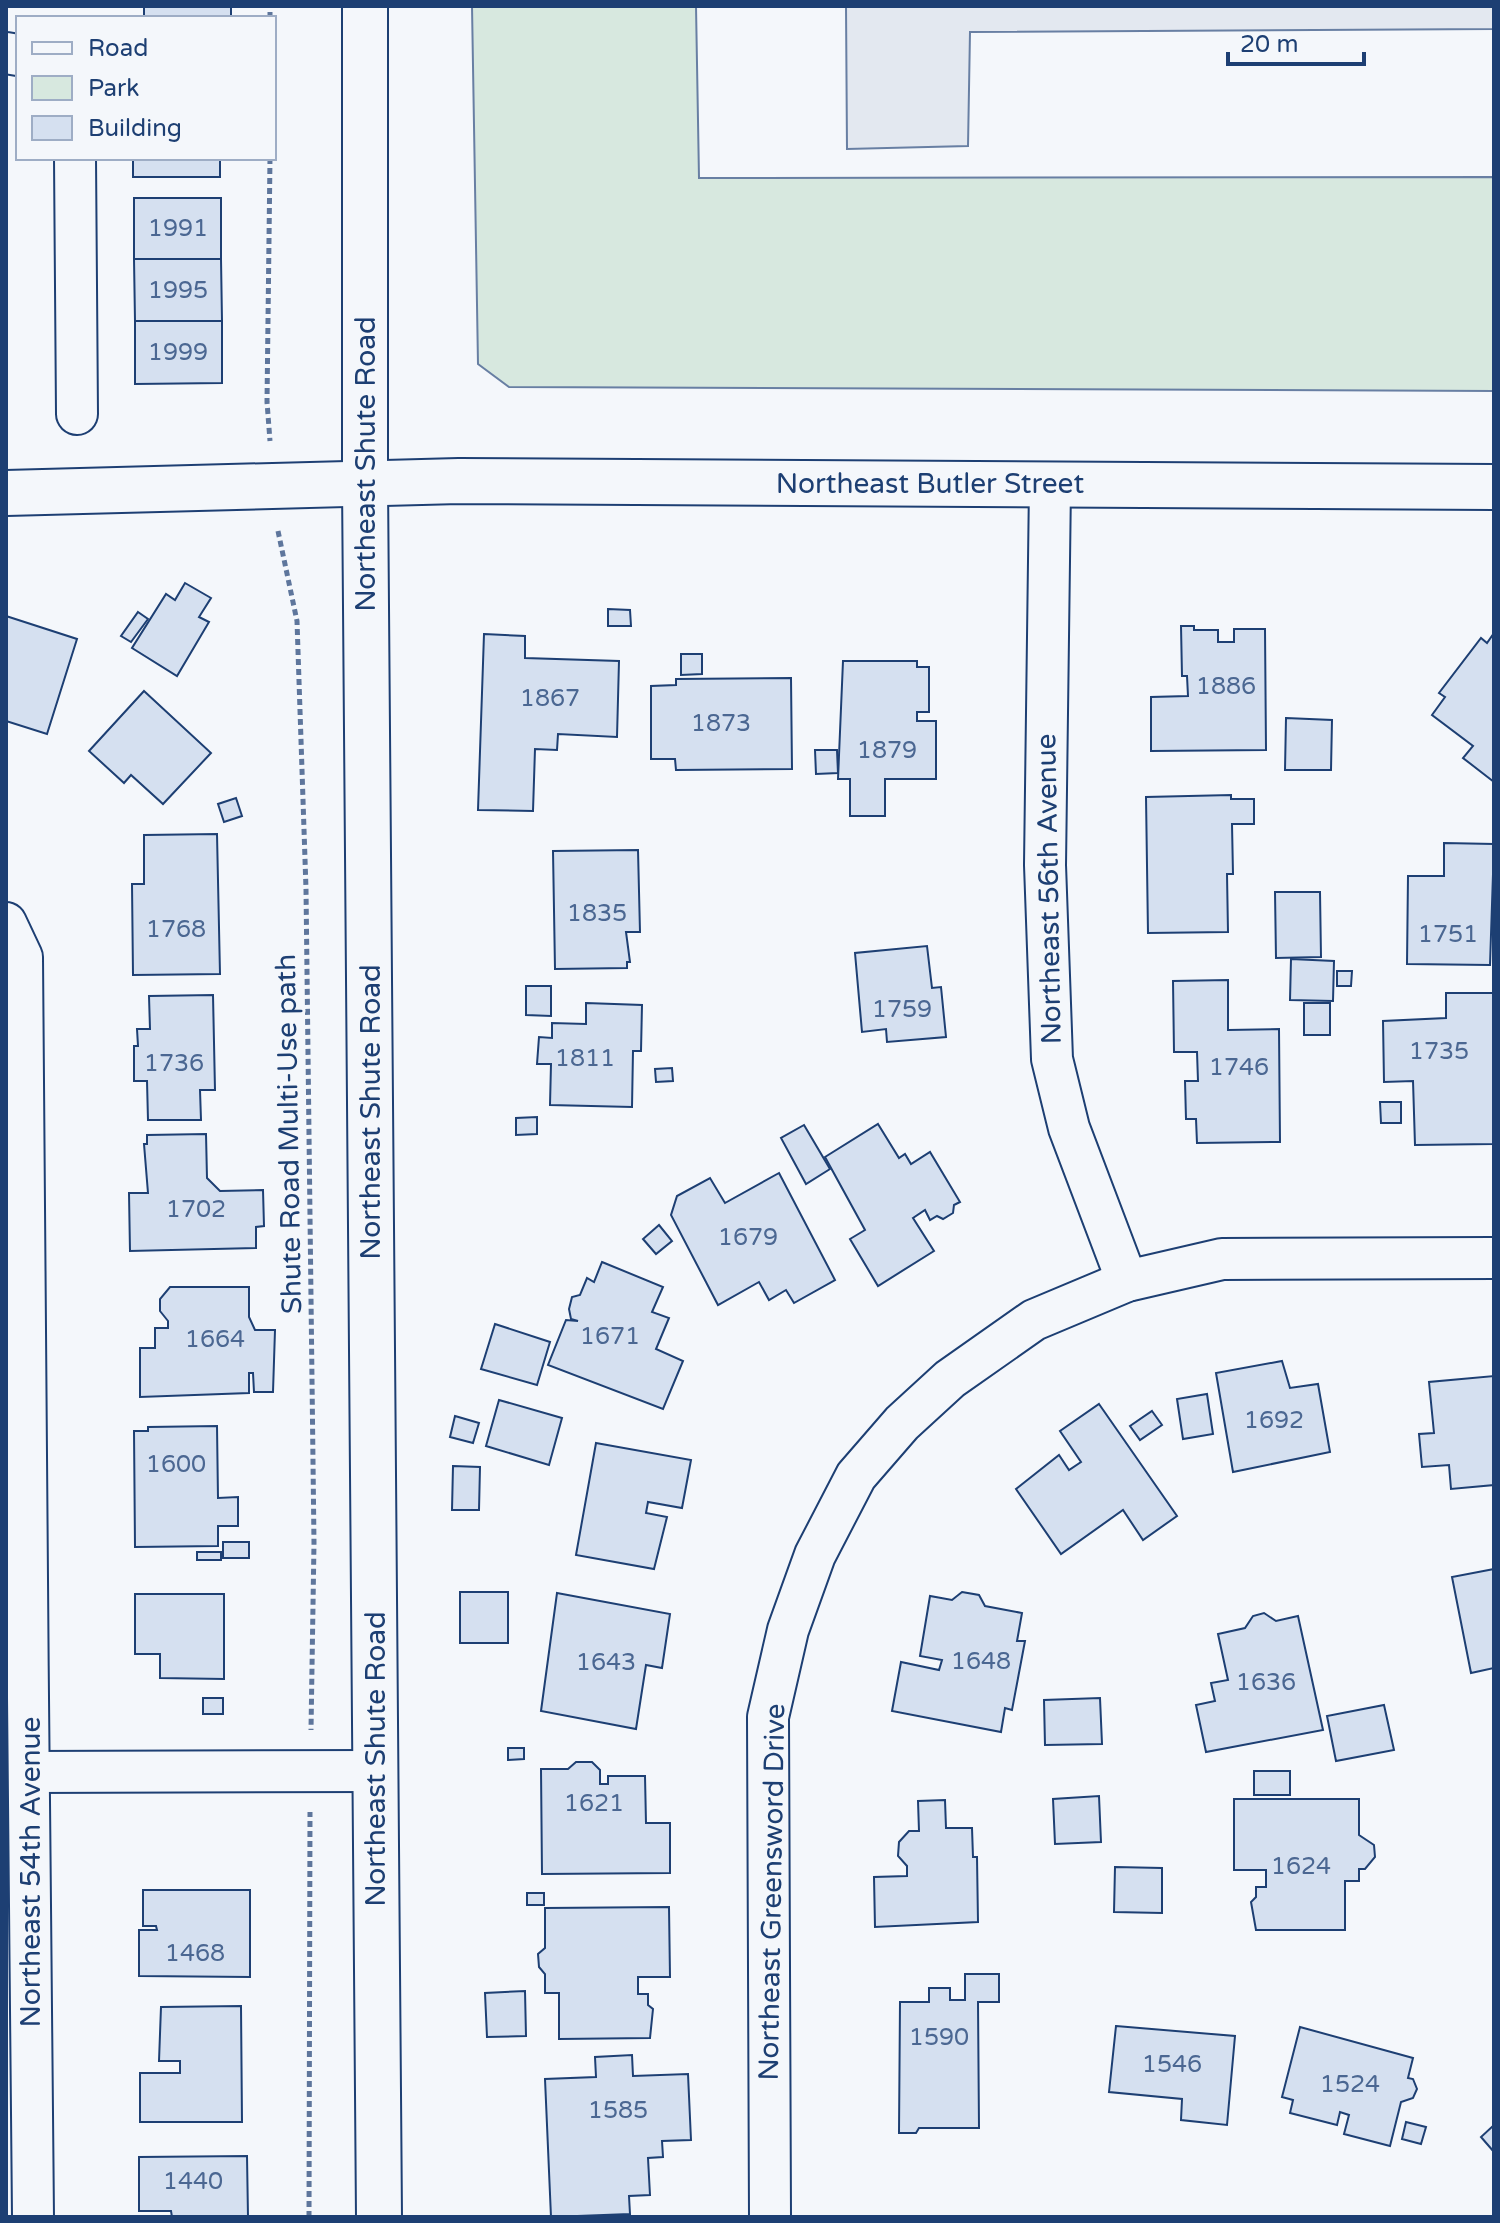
<svg xmlns="http://www.w3.org/2000/svg" width="1500" height="2223" viewBox="0 0 1500 2223" font-family="'Varela Round',sans-serif">
<style>
.green{fill:#d7e8df;stroke:#687fa3;stroke-width:2}
.parking{fill:#e3e8f0;stroke:#687fa3;stroke-width:2}
.building{fill:#d5e0f0;stroke:#1d3f73;stroke-width:2}
.lines{fill:none;stroke-linecap:round;stroke-linejoin:round}
.minor-casing{stroke:#1d3f73;stroke-width:44}
.tertiary-casing{stroke:#1d3f73;stroke-width:48}
.secondary-casing{stroke:#1d3f73;stroke-width:48}
.path{stroke:#5e769c;stroke-width:5;stroke-dasharray:6 4;stroke-linecap:butt}
.minor{stroke:#f4f7fb;stroke-width:40}
.tertiary{stroke:#f4f7fb;stroke-width:44}
.secondary{stroke:#f4f7fb;stroke-width:44}
.labels{text-anchor:middle;dominant-baseline:central;stroke-width:6;stroke-linejoin:round;paint-order:stroke}
.number-label{font-size:24px;fill:#4b6792}
.street-label{font-size:28px;fill:#1d3f73;stroke:#f4f7fb}
</style>
<rect width="100%" height="100%" fill="#f4f7fb"/>
<polygon class="green" points="472,6 696,6 699,178 1494,177 1494,391 509,387 478,364"/>
<polygon class="parking" points="846,6 1494,6 1494,29 970,32 968,146 847,149"/>
<g class="building">
<rect x="144" y="6" width="87" height="12"/>
<rect x="133" y="158" width="87" height="19"/>
<rect x="134" y="198" width="87" height="61"/>
<polygon points="134,259 221,259 222,321 135,321"/>
<polygon points="135,321 222,321 222,383 135,384"/>
<polygon points="185,583 211,598 199,617 209,622 177,676 132,648 166,594 175,600"/>
<polygon points="608,609 630,610 631,626 608,626"/>
<polygon points="138,612 148,619 131,642 121,636"/>
<polygon points="6,616 77,639 47,734 6,721"/>
<polygon points="1181,626 1194,626 1194,630 1218,630 1218,642 1234,642 1234,629 1265,629 1266,750 1151,751 1151,697 1188,696 1187,676 1182,676"/>
<polygon points="1494,633 1494,782 1463,758 1473,746 1432,715 1445,697 1439,693 1481,638 1487,643"/>
<polygon points="484,634 525,636 525,658 619,661 617,737 558,734 557,750 535,749 533,811 478,810"/>
<polygon points="681,654 702,654 702,674 681,675"/>
<polygon points="843,661 917,661 917,667 929,667 929,712 917,712 917,721 936,721 936,779 885,779 885,816 850,816 850,779 838,779"/>
<polygon points="791,678 792,769 676,770 675,759 651,759 651,686 676,685 676,679"/>
<polygon points="144,691 211,753 163,804 131,775 124,783 89,751"/>
<polygon points="1286,718 1332,720 1331,770 1285,770"/>
<polygon points="815,750 837,750 838,773 816,774"/>
<polygon points="1231,795 1231,799 1254,799 1254,824 1232,824 1233,874 1227,874 1228,932 1148,933 1146,797"/>
<polygon points="236,798 242,816 224,822 218,804"/>
<polygon points="217,834 220,974 133,975 132,884 144,884 144,835"/>
<polygon points="1444,843 1494,844 1490,965 1407,964 1408,876 1444,876"/>
<polygon points="638,850 640,932 626,932 630,962 627,962 627,968 555,969 553,851"/>
<polygon points="1275,892 1320,892 1321,957 1276,958"/>
<polygon points="927,946 932,988 941,987 946,1037 887,1042 886,1029 862,1032 855,953"/>
<polygon points="1291,959 1334,961 1333,1001 1290,1000"/>
<polygon points="1337,971 1352,971 1351,986 1337,986"/>
<polygon points="1228,980 1228,1030 1279,1029 1280,1142 1197,1143 1196,1119 1186,1119 1185,1081 1198,1081 1197,1052 1174,1052 1173,981"/>
<polygon points="526,986 551,986 551,1016 526,1015"/>
<polygon points="1446,993 1494,993 1493,1144 1415,1145 1413,1081 1384,1082 1383,1021 1446,1018"/>
<polygon points="213,995 215,1090 200,1090 201,1120 148,1120 147,1081 134,1081 134,1046 138,1046 137,1029 150,1029 149,996"/>
<polygon points="586,1003 642,1005 641,1051 633,1051 632,1107 550,1105 551,1064 537,1064 539,1037 552,1038 552,1023 586,1024"/>
<rect x="1304" y="1003" width="26" height="32"/>
<polygon points="672,1068 673,1081 656,1082 655,1069"/>
<polygon points="1380,1102 1401,1102 1401,1123 1381,1123"/>
<polygon points="537,1117 537,1134 516,1135 516,1118"/>
<polygon points="878,1124 899,1158 905,1154 911,1164 930,1152 960,1202 954,1205 953,1213 943,1219 937,1216 930,1220 925,1210 913,1218 934,1251 878,1286 850,1239 865,1230 825,1157"/>
<polygon points="804,1125 830,1169 806,1184 781,1138"/>
<polygon points="206,1134 207,1178 220,1191 263,1190 264,1226 256,1227 256,1248 130,1251 129,1193 148,1193 144,1144 147,1144 147,1135"/>
<polygon points="779,1173 835,1280 794,1303 786,1290 769,1300 759,1282 718,1305 671,1215 677,1196 710,1178 725,1203"/>
<polygon points="659,1225 672,1241 656,1254 643,1239"/>
<polygon points="602,1262 663,1287 652,1312 669,1318 656,1349 683,1361 663,1409 548,1365 566,1320 578,1321 571,1319 569,1309 572,1297 580,1295 587,1278 594,1282"/>
<polygon points="170,1287 249,1287 249,1317 255,1330 275,1330 273,1392 254,1392 253,1373 249,1373 249,1393 140,1397 140,1348 155,1348 155,1328 168,1328 168,1321 160,1311 160,1299"/>
<polygon points="495,1324 550,1342 537,1385 481,1369"/>
<polygon points="1282,1361 1290,1388 1318,1384 1330,1452 1233,1472 1216,1373"/>
<polygon points="1494,1376 1494,1485 1451,1489 1449,1465 1422,1467 1419,1434 1434,1433 1429,1382"/>
<polygon points="1207,1394 1213,1434 1183,1439 1177,1399"/>
<polygon points="499,1400 562,1418 549,1465 486,1446"/>
<polygon points="1099,1404 1177,1516 1143,1540 1123,1510 1061,1554 1016,1489 1059,1455 1069,1470 1081,1462 1060,1431"/>
<polygon points="1152,1411 1162,1425 1140,1440 1130,1426"/>
<polygon points="455,1416 479,1423 473,1443 450,1437"/>
<polygon points="217,1426 218,1498 238,1497 238,1526 218,1526 218,1546 135,1547 134,1431 148,1431 148,1427"/>
<polygon points="596,1443 691,1460 682,1508 648,1502 646,1513 667,1517 654,1569 576,1555"/>
<polygon points="453,1466 480,1467 479,1510 452,1510"/>
<rect x="223" y="1542" width="26" height="16"/>
<rect x="197" y="1552" width="24" height="8"/>
<polygon points="1494,1569 1494,1668 1471,1673 1452,1577"/>
<rect x="460" y="1592" width="48" height="51"/>
<polygon points="962,1592 979,1595 985,1606 1022,1613 1017,1641 1025,1641 1012,1710 1005,1708 1001,1732 892,1711 901,1662 939,1670 942,1660 920,1656 930,1596 952,1600"/>
<polygon points="557,1593 670,1614 662,1668 646,1665 636,1729 541,1711"/>
<polygon points="135,1594 224,1594 224,1679 160,1678 160,1654 135,1654"/>
<polygon points="1264,1613 1276,1621 1298,1616 1323,1730 1206,1752 1196,1705 1215,1701 1211,1683 1228,1680 1218,1634 1245,1628 1253,1616"/>
<rect x="203" y="1698" width="20" height="16"/>
<polygon points="1100,1698 1102,1744 1045,1745 1044,1700"/>
<polygon points="1384,1705 1394,1750 1336,1761 1327,1716"/>
<polygon points="508,1748 524,1748 524,1759 508,1760"/>
<polygon points="576,1762 592,1762 600,1770 600,1784 608,1784 608,1776 645,1776 646,1823 670,1823 670,1873 542,1874 541,1769 568,1769"/>
<rect x="1254" y="1771" width="36" height="24"/>
<polygon points="1099,1796 1101,1842 1055,1844 1053,1799"/>
<polygon points="1234,1799 1359,1799 1359,1835 1374,1845 1375,1857 1365,1869 1359,1869 1359,1881 1345,1881 1345,1930 1256,1930 1251,1902 1256,1897 1256,1887 1266,1887 1266,1870 1234,1870"/>
<polygon points="945,1800 946,1828 972,1828 973,1857 977,1857 978,1922 875,1927 874,1877 907,1876 907,1866 898,1856 899,1842 909,1831 919,1831 918,1801"/>
<polygon points="1115,1867 1162,1868 1162,1913 1114,1912"/>
<polygon points="143,1890 250,1890 250,1977 139,1976 139,1930 157,1930 156,1926 143,1926"/>
<rect x="527" y="1893" width="17" height="12"/>
<polygon points="669,1907 670,1977 638,1977 638,1994 648,1994 648,2005 653,2009 650,2038 559,2039 559,1993 545,1993 545,1974 539,1967 538,1954 545,1948 545,1908"/>
<polygon points="965,1974 999,1974 999,2002 978,2002 979,2128 919,2128 916,2133 899,2133 900,2002 929,2002 929,1988 950,1988 950,2000 965,2000"/>
<polygon points="525,1991 526,2036 487,2037 485,1993"/>
<polygon points="241,2006 242,2122 140,2122 140,2073 180,2073 180,2061 159,2061 161,2007"/>
<polygon points="1116,2026 1235,2036 1227,2125 1181,2120 1182,2099 1109,2092"/>
<polygon points="1300,2027 1413,2058 1408,2078 1413,2079 1417,2089 1413,2098 1401,2102 1390,2146 1344,2134 1349,2115 1340,2112 1337,2125 1290,2113 1293,2100 1282,2097"/>
<polygon points="632,2055 633,2076 688,2074 691,2140 662,2141 663,2157 648,2158 650,2195 629,2196 630,2214 551,2217 545,2079 596,2077 595,2057"/>
<polygon points="1406,2122 1426,2127 1421,2144 1402,2139"/>
<polygon points="1494,2125 1494,2152 1481,2137"/>
<polygon points="247,2156 248,2217 172,2217 171,2211 139,2211 139,2157"/>
</g>
<g class="lines">
<g class="minor-casing">
<g id="minor">
<polyline points="6,53 18,55"/>
<polyline points="75,158 77,414"/>
<polyline points="1050,485 1045,865 1052,1059 1069,1128 1127,1281"/>
<path d="M6 923 22 957C22 1377 31 1797 33 2217"/>
<polyline points="31,1772 376,1771"/>
<polyline points="770,2217 768,1717 788,1630 815,1555 856,1476 902,1423 950,1379 1034,1320 1127,1281 1222,1259 1494,1258"/>
</g>
</g>
<g class="tertiary-casing">
<polyline id="tertiary" points="6,493 459,481 1494,487"/>
</g>
<g class="secondary-casing">
<polyline id="secondary" points="365,6 365,483 379,2217"/>
</g>
<g class="path">
<polyline points="270,18 270,6"/>
<polyline points="270,158 267,402 270,441"/>
<polyline points="278,531 297,621 306,889 314,1543 311,1730"/>
<polyline points="309,2217 310,1812"/>
</g>
<use href="#minor" class="minor"/>
<use href="#tertiary" class="tertiary"/>
<use href="#secondary" class="secondary"/>
</g>
<g class="labels">
<g class="number-label">
<text x="178" y="228">1991</text>
<text x="178" y="290">1995</text>
<text x="178" y="352">1999</text>
<text x="1226" y="686">1886</text>
<text x="550" y="698">1867</text>
<text x="721" y="723">1873</text>
<text x="887" y="750">1879</text>
<text x="597" y="913">1835</text>
<text x="176" y="929">1768</text>
<text x="1448" y="934">1751</text>
<text x="902" y="1009">1759</text>
<text x="1439" y="1051">1735</text>
<text x="585" y="1058">1811</text>
<text x="174" y="1063">1736</text>
<text x="1239" y="1067">1746</text>
<text x="196" y="1209">1702</text>
<text x="748" y="1237">1679</text>
<text x="610" y="1336">1671</text>
<text x="215" y="1339">1664</text>
<text x="1274" y="1420">1692</text>
<text x="176" y="1464">1600</text>
<text x="981" y="1661">1648</text>
<text x="606" y="1662">1643</text>
<text x="1266" y="1682">1636</text>
<text x="594" y="1803">1621</text>
<text x="1301" y="1866">1624</text>
<text x="195" y="1953">1468</text>
<text x="939" y="2037">1590</text>
<text x="1172" y="2064">1546</text>
<text x="1350" y="2084">1524</text>
<text x="618" y="2110">1585</text>
<text x="193" y="2181">1440</text>
</g>
<g class="street-label">
<text transform="translate(366 464) rotate(-90)">Northeast Shute Road</text>
<text x="930" y="484">Northeast Butler Street</text>
<text transform="translate(1049 889) rotate(-91)">Northeast 56th Avenue</text>
<text transform="translate(371 1112) rotate(-90)">Northeast Shute Road</text>
<text transform="translate(289 1134) rotate(-91)">Shute Road Multi-Use path</text>
<text transform="translate(376 1759) rotate(-90)">Northeast Shute Road</text>
<text transform="translate(31 1872) rotate(-90)">Northeast 54th Avenue</text>
<text transform="translate(772 1892) rotate(-89)">Northeast Greensword Drive</text>
</g>
</g>
<rect width="1500" height="2223" fill="none" stroke="#1d3f73" stroke-width="16"/>
<rect x="16" y="16" width="260" height="144" fill="#f4f7fb" stroke="#9eadc5" stroke-width="2"/>
<rect x="32" y="42" width="40" height="12" fill="#f4f7fb" stroke="#9eadc5" stroke-width="2"/>
<text x="88" y="56" font-size="24" fill="#1d3f73">Road</text>
<rect x="32" y="76" width="40" height="24" fill="#d7e8df" stroke="#9eadc5" stroke-width="2"/>
<text x="88" y="96" font-size="24" fill="#1d3f73">Park</text>
<rect x="32" y="116" width="40" height="24" fill="#d5e0f0" stroke="#9eadc5" stroke-width="2"/>
<text x="88" y="136" font-size="24" fill="#1d3f73">Building</text>
<path d="M1228 52v12h136v-12" fill="none" stroke="#1d3f73" stroke-width="4"/>
<text x="1240" y="52" font-size="24" fill="#1d3f73" stroke="#f4f7fb" stroke-width="6" paint-order="stroke">20 m</text>
</svg>
